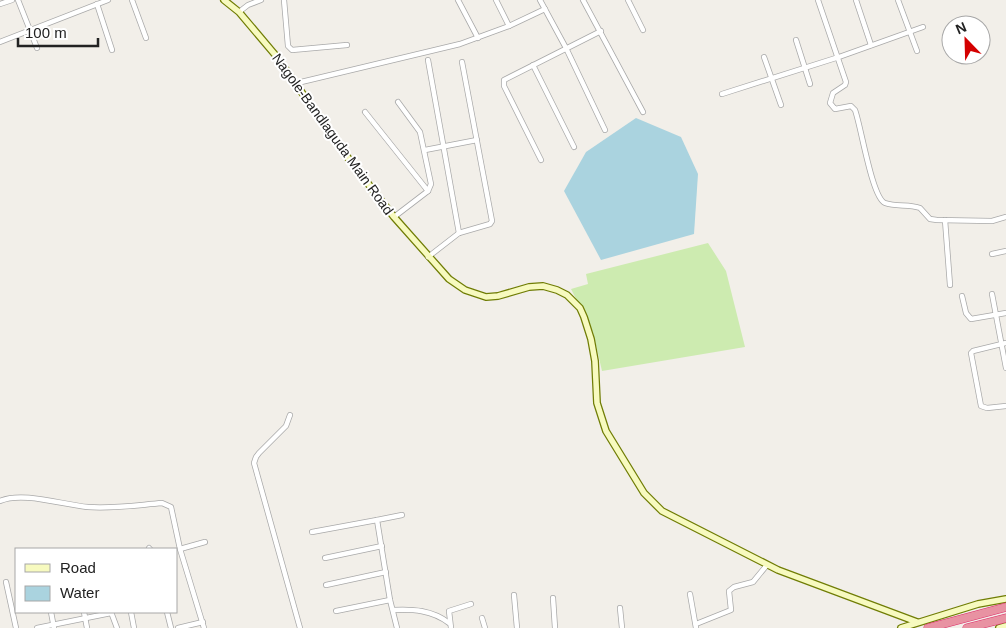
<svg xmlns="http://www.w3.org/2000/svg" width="1006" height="628" viewBox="0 0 1006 628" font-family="Arial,sans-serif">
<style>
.grass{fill:#cdebb0}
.water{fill:#aad3df}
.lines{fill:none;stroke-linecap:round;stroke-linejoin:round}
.street-casing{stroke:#a9a9a9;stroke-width:6}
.secondary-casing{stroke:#707d05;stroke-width:8}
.highway-casing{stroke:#dc2a67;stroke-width:9}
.street{stroke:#fff;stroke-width:4.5}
.secondary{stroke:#f7fabf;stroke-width:5.5}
.highway{stroke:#e892a2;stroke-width:8}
.labels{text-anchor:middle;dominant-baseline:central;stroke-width:4;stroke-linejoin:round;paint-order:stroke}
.street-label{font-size:14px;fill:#222;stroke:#fff}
</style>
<rect width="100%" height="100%" fill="#f2efe9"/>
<polygon class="grass" points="708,243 726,271 745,347 602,371 593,332 571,289 588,284 586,274"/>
<polygon class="water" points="636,118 681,137 698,174 694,234 601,260 564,191 586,152"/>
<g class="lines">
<g class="street-casing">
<g id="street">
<polyline points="18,0 37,48"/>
<polyline points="132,0 146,38"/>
<polyline points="284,0 288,46 292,50 347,45"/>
<polyline points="458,0 478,38"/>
<polyline points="496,0 509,26"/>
<polyline points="540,0 566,48 605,130"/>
<polyline points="583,0 643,112"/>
<polyline points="628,0 643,30"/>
<path d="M818 0 846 82 845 85 833 93 830 103 835 109 851 106 855 110C861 126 872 198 885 203 896 207 909 204 920 208L930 219 937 220 992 221 1006 217"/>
<polyline points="856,0 871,45"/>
<polyline points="898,0 917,51"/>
<polyline points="0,4 12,0"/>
<polyline points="97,4 112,50"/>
<polyline points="239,12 248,5 261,0"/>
<polyline points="796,40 810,84"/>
<polyline points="0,42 108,0"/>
<polyline points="764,57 781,105"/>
<polyline points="428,60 459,233"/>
<polyline points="533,65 574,147"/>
<polyline points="297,83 460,44 509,26 545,9"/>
<polyline points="722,94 839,57 923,27"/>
<polyline points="365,112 428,191"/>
<polyline points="425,150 477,140"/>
<polyline points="541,160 504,86 504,80 601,31"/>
<polyline points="394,217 428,191 431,184 420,132 398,102"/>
<polyline points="945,220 950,285"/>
<polyline points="992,254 1006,251"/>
<polyline points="428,257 459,233 490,224 492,221 462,62"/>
<polyline points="992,294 1006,368"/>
<polyline points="962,296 966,313 971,319 1006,313"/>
<polyline points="1006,343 973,351 971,353 981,406 987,408 1006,406"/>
<polyline points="290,415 286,426 259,453 256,457 254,463 300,628"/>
<path d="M0 501C23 491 63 505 88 507 112 509 138 505 162 503L171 507 180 549 204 628"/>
<polyline points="312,532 377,520"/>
<polyline points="149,548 150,549"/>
<polyline points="180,549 205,542"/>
<polyline points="325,558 382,546"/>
<polyline points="6,582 16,628"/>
<polyline points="326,585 386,572"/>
<polyline points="690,594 696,628"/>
<polyline points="514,595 517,628"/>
<polyline points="553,598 555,628"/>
<polyline points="620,608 622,628"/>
<path d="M393 610C413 609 432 610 449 623"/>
<polyline points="336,611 390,600"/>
<polyline points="51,612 54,628"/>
<polyline points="84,612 87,628"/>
<polyline points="111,612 117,628"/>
<polyline points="131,612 134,628"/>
<polyline points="167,612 171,628"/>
<polyline points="482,618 485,628"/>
<polyline points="696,624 731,610 729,591 734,587 753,582 767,565"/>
<polyline points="37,628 111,613"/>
<polyline points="178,628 203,622"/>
<polyline points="397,628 390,600 377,520 402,515"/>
<polyline points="451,628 449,611 471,604"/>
</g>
</g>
<g class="secondary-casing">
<g id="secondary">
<polyline points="224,0 239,12 277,57 345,154 394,217 449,279 465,290 486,297 498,296 529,287 543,286 557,290 567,295 580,308 584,317 591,339 595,361 597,403 606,431 644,493 662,511 778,570 917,622"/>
<polyline points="901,628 978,604 1006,599"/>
<polyline points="999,628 1006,626"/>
</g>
</g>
<g class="highway-casing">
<g id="highway">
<polyline points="928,628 1006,607"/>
<polyline points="967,628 1006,618"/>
</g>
</g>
<use href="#street" class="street"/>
<use href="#secondary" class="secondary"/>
<use href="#highway" class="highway"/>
</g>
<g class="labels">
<g class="street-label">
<text transform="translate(333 134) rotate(54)">Nagole-Bandlaguda Main Road</text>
</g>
</g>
<rect x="15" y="548" width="162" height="65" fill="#ffffff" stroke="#a7a7a7"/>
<rect x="25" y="564" width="25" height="8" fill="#f7fabf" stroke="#a7a7a7"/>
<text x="60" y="573" font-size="15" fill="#222222">Road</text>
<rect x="25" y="586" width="25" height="15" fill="#aad3df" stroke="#a7a7a7"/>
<text x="60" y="598" font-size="15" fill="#222222">Water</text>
<g transform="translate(966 40) rotate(337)"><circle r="24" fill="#ffffff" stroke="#a7a7a7"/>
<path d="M0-4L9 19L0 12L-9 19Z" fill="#d40000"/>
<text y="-8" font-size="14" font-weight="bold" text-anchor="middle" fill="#222222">N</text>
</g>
<path d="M18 38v8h80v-8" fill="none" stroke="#222222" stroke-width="2.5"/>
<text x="25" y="38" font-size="15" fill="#222222" stroke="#ffffff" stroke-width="4" paint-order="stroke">100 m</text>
</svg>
